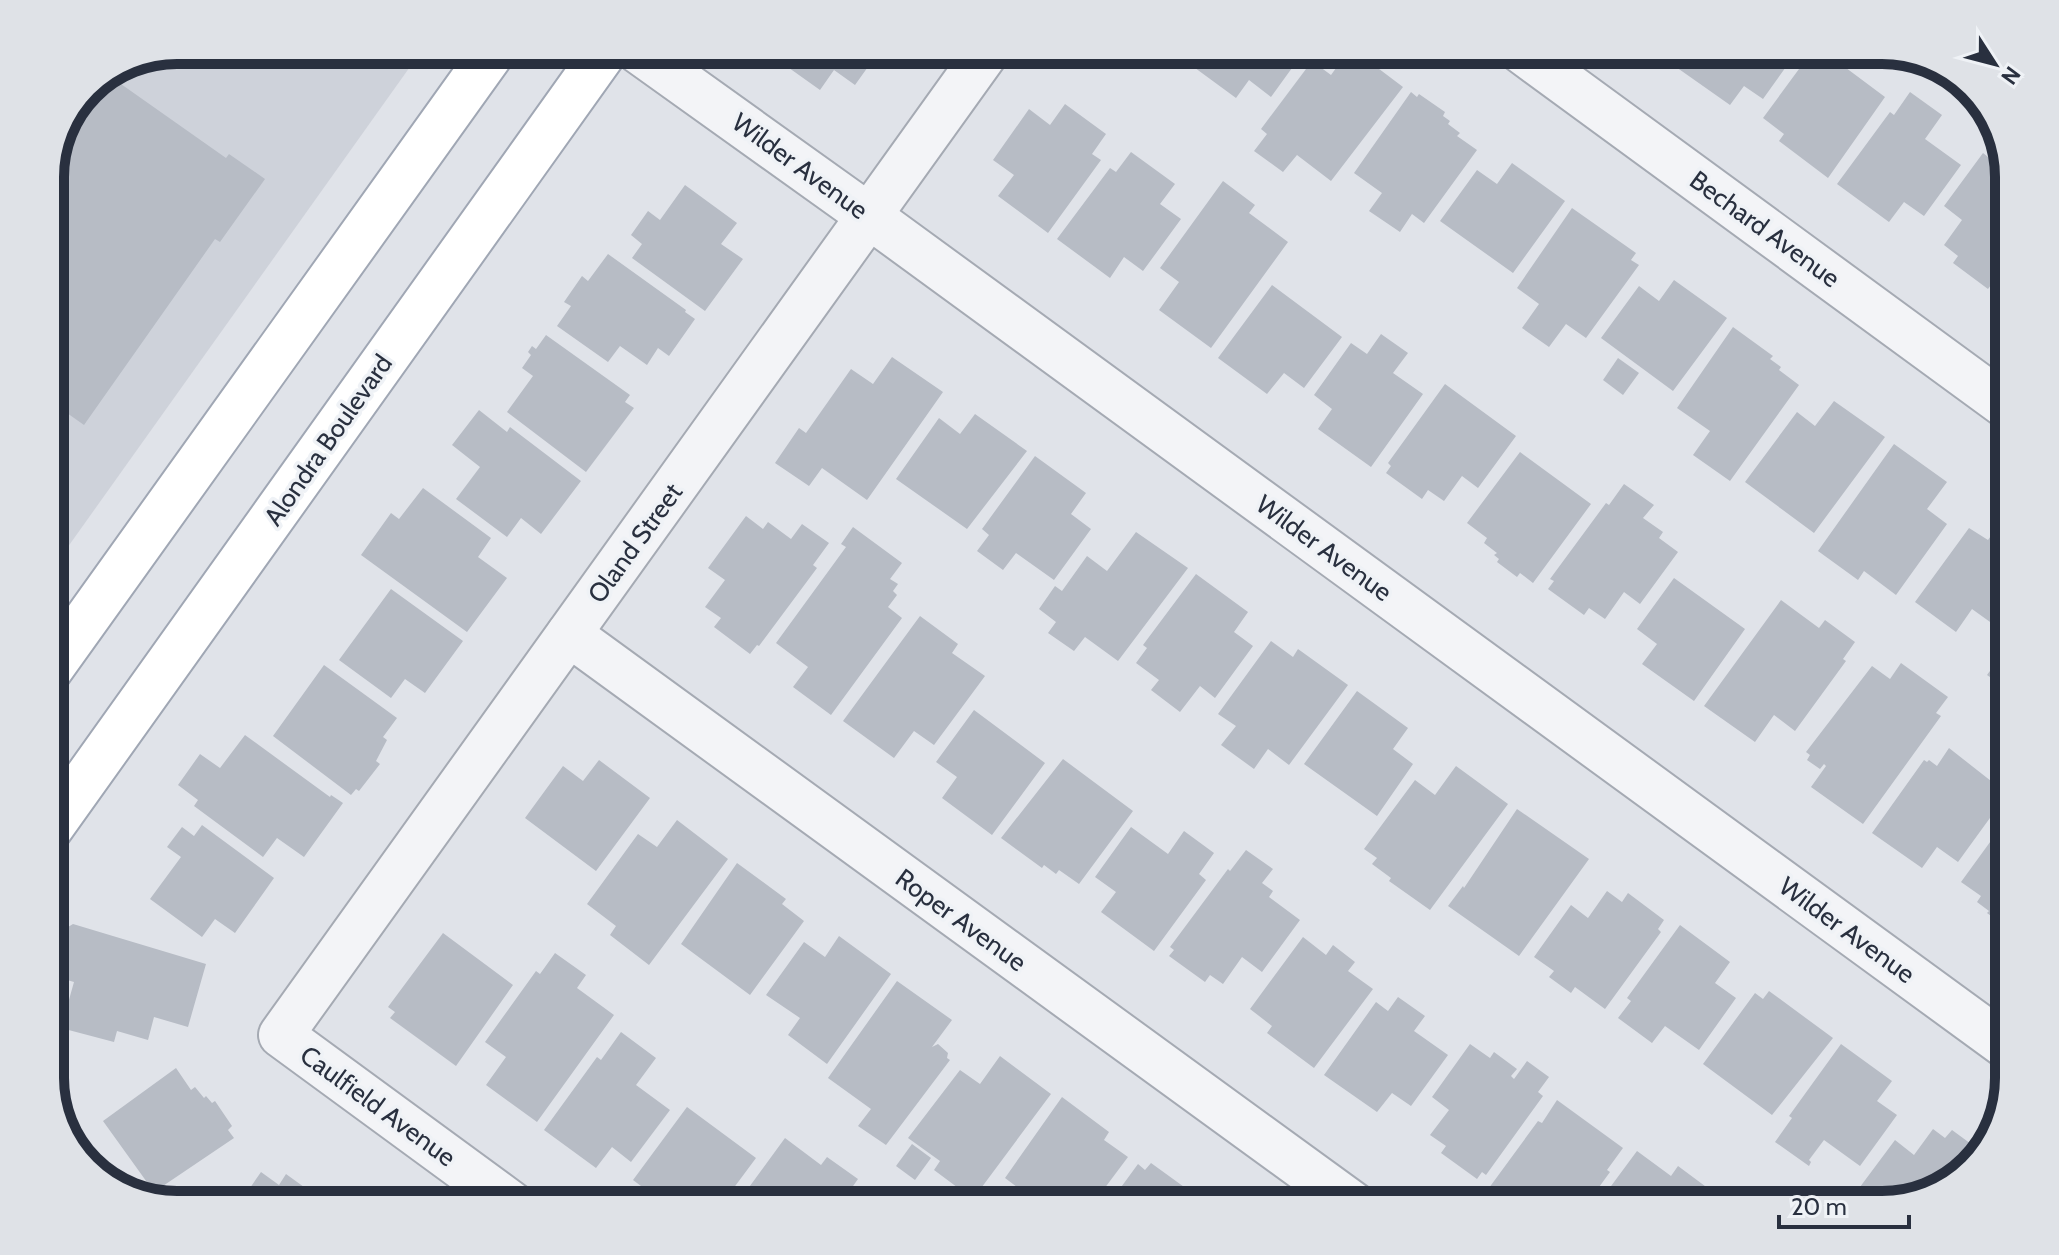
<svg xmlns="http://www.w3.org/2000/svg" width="2059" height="1255" viewBox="0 0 2059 1255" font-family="Cabin,sans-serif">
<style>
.built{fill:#ced2da}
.building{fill:#b7bcc5}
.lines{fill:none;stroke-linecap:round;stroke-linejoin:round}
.minor-casing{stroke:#a5aab3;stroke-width:48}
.major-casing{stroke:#a0a7b4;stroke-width:48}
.minor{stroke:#f3f4f7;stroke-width:44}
.major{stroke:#fff;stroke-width:44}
.labels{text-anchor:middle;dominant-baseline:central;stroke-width:7;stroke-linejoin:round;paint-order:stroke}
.street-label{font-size:26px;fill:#29303f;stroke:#eff2f6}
.rim{fill:none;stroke:#29303f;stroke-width:10}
</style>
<rect width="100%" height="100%" fill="#e0e3e9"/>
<polygon class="built" points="177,50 422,50 50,572 50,169 87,87"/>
<g class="building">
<polygon points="771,50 880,50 855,85 834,70 820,90 768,53"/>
<polygon points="1202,50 1305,50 1271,97 1249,80 1236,98 1191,65"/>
<polygon points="1349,50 1354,50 1403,87 1331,181 1297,155 1283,172 1254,151 1267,134 1261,129 1312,61 1331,75"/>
<polygon points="1651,50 1674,50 1666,61"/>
<polygon points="1689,50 1798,50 1763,99 1744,86 1730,105 1676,67"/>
<polygon points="1813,50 1822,50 1885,97 1828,178 1779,141 1784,134 1763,118"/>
<polygon points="111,77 226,158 229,154 265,179 220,242 215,239 84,425 50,401 50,169 87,87"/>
<polygon points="1411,92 1417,97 1419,94 1445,112 1443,116 1450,121 1448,124 1460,133 1457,136 1477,150 1424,223 1412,214 1400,232 1369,211 1382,193 1354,173"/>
<polygon points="1910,92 1942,115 1925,139 1961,165 1924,216 1904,202 1889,222 1837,184 1890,112 1894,115"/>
<polygon points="1065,104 1106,134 1092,154 1101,160 1048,233 998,196 1014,175 993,160 1029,109 1050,125"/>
<polygon points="1131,152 1175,184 1160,204 1181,219 1143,271 1124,257 1110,278 1057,239 1110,168 1116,172"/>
<polygon points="1983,153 2002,168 2006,161 2009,169 2009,269 1998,284 1994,281 1988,289 1953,263 1958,256 1944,245 1962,220 1944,206"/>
<polygon points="1512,163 1565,201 1513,273 1440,221 1477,170 1497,184"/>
<polygon points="1223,181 1255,205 1249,213 1288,242 1211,348 1159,310 1179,282 1160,268"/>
<polygon points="685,185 737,223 721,244 743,259 705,311 632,258 642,244 631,235 648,211 660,220"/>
<polygon points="1572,208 1636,253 1631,260 1639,265 1586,338 1566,324 1549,347 1522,328 1539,304 1517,288"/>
<polygon points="608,254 686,310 685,312 695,319 669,356 658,348 647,365 620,346 608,362 557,326 571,306 564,302 582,276 588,281"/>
<polygon points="1674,280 1727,318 1673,391 1601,338 1639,286 1659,301"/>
<polygon points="1272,285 1342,337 1304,388 1284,373 1267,394 1218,358"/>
<polygon points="2009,288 2009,312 1997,303"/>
<polygon points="1733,327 1773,356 1770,359 1781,367 1779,370 1799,385 1730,481 1693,455 1710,431 1677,408"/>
<polygon points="1381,334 1408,353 1393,373 1423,394 1371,467 1318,429 1332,409 1314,395 1351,343 1367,354"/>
<polygon points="546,335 630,395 625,402 634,408 586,472 507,412 533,376 522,368 531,355 528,352 532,346 536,349"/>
<polygon points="892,357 943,392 867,500 822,468 809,486 775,463 799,428 806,433 851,369 873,384"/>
<polygon points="1618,358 1639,373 1623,395 1603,380"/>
<polygon points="1445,384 1516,436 1478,488 1462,476 1444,501 1428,490 1422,499 1386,473 1391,466 1388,463"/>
<polygon points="1834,401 1885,437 1814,533 1745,482 1797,412 1815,426"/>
<polygon points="479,410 507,432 510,427 581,481 541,534 521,518 507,537 456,499 480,467 452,445"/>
<polygon points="975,414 1027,451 967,529 896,479 939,418 960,434"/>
<polygon points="1894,444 1947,482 1927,509 1947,524 1896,595 1864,571 1858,580 1818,551"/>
<polygon points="1520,452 1591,504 1533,583 1520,573 1517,577 1497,562 1499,559 1494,555 1497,553 1484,543 1487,538 1467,523"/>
<polygon points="1035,456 1086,493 1071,514 1091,529 1054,580 1016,553 1003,570 977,551 989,535 982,529"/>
<polygon points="1624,484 1654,505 1643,518 1663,532 1659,538 1678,552 1640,604 1624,592 1605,619 1589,608 1584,615 1548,589 1554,581 1550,579 1606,503 1609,505"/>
<polygon points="423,488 491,538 478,557 507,578 467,632 361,555 391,513 399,519"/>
<polygon points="746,516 763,529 768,522 791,539 802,524 829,543 813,565 817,568 759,646 757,645 750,654 714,627 721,618 705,607 725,580 708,568"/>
<polygon points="2003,519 2009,524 2009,625 2004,632 1972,609 1956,632 1915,602 1969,528 1988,540"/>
<polygon points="853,527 902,563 890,579 898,584 893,591 897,595 888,607 902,618 831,715 793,687 808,667 776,643 846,547 841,544"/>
<polygon points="1136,532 1188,568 1118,661 1085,637 1074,651 1048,633 1056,622 1039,609 1055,586 1062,591 1087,556 1107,571"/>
<polygon points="1196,574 1248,612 1234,632 1253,646 1215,698 1200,686 1180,712 1151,690 1159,680 1136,663 1147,648 1143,645"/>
<polygon points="1674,578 1745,629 1694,701 1642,664 1657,644 1637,629"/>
<polygon points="391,589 463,641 425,693 405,679 391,698 339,660"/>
<polygon points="1781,600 1819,628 1825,620 1855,642 1843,659 1846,661 1795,731 1774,715 1755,742 1704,706"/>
<polygon points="920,616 958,644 952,653 985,676 934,745 914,731 894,758 843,721"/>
<polygon points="1271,641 1293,657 1298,649 1348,685 1289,765 1268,749 1254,769 1221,745 1236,726 1218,714"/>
<polygon points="2009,645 2009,690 1987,675"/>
<polygon points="1901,663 1948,697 1936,713 1941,716 1863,824 1811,787 1826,766 1824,764 1820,769 1807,760 1810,755 1806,752 1872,666 1890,679"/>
<polygon points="324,665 397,718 383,737 387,740 376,761 380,764 359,791 356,789 351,795 273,736"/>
<polygon points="1357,691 1408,728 1393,749 1413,764 1377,816 1304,764"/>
<polygon points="974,710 1045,763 992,835 942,798 957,777 936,762"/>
<polygon points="245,735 330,797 331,795 343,803 304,857 277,838 263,857 194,806 198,800 178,785 200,754 220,768"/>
<polygon points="1949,748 2005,792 1993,809 1995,811 1958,862 1937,847 1922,868 1872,833 1924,760 1927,762 1929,760 1937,766"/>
<polygon points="1063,759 1133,811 1079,884 1059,870 1056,874 1044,865 1042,868 1001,838"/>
<polygon points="599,760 650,798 596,871 525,818 563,766 583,781"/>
<polygon points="1456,766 1508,804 1430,910 1389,881 1391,878 1372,864 1377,858 1364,849 1415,780 1435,795"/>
<polygon points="1517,809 1589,859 1519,956 1448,906 1463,886 1464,888"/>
<polygon points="2009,816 2009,929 1987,913 1989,911 1977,902 1981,896 1961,882"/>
<polygon points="677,820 728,859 649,965 610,935 616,926 587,904 638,834 657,847"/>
<polygon points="202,825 274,878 235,933 215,919 202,937 150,899 181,857 167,847 182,827 194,836"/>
<polygon points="1131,827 1168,854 1184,831 1214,853 1199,874 1206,880 1154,951 1101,912 1116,892 1095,877"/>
<polygon points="1246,850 1273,869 1262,883 1273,891 1269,897 1300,920 1262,972 1242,957 1223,984 1210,975 1205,982 1169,956 1174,950 1170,947 1228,869 1230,871"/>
<polygon points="737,863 786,899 782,904 804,921 750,995 681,944"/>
<polygon points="1607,891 1622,902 1628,893 1664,920 1658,929 1661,932 1605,1009 1575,987 1571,993 1549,977 1554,971 1534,957 1571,905 1588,918"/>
<polygon points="73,924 206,964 188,1027 154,1017 148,1040 117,1031 114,1042 61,1028 74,982 50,975 50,938"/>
<polygon points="1680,925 1730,962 1715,983 1736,998 1699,1050 1665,1026 1652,1043 1618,1018 1631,1001 1627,998"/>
<polygon points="443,933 513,985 456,1066 390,1018 395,1012 388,1007"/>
<polygon points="839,936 891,974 827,1064 788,1035 800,1018 766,995 804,942 825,957"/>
<polygon points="1303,937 1326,955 1333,945 1355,962 1348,971 1373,989 1314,1068 1267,1033 1272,1026 1250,1009"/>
<polygon points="555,953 586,975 577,988 614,1015 537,1122 486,1085 506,1057 485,1042 536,971 540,974"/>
<polygon points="897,981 952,1020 932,1047 938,1044 948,1053 947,1058 950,1060 886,1145 858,1126 871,1109 828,1078"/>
<polygon points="1769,991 1833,1038 1772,1115 1703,1064 1755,993 1763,999"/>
<polygon points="1398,997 1425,1016 1414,1031 1448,1055 1411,1106 1392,1093 1377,1112 1324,1075 1376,1002 1388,1011"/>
<polygon points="621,1032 656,1058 636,1085 670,1110 631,1162 612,1147 596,1168 544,1130 597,1057 601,1060"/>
<polygon points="1470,1044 1490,1058 1494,1052 1517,1069 1511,1076 1514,1079 1527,1061 1549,1077 1538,1092 1543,1096 1486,1175 1482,1172 1477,1179 1441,1153 1446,1146 1430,1135 1449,1110 1432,1097"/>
<polygon points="1841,1044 1892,1081 1877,1101 1897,1115 1860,1166 1824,1140 1809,1160 1811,1162 1809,1166 1775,1142 1792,1118 1789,1116"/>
<polygon points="1000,1056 1051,1094 973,1199 934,1170 940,1161 908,1138 960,1070 980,1084"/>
<polygon points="176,1068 191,1090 195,1087 204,1098 206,1096 212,1103 215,1101 232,1126 228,1130 234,1138 154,1192 103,1121"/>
<polygon points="1062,1097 1109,1132 1104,1140 1128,1157 1092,1205 1041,1205 1005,1178"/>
<polygon points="1557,1100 1623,1148 1607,1170 1610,1172 1586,1205 1504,1205 1486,1192 1538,1121 1542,1123"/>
<polygon points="687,1107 756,1158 724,1201 724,1205 657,1205 650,1200 653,1195 633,1180"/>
<polygon points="1933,1129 1945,1138 1952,1130 1982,1152 1946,1188 1883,1205 1875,1205 1857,1191 1895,1140 1914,1155"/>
<polygon points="785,1138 821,1165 827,1157 858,1179 846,1196 851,1200 847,1205 736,1205"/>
<polygon points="912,1144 931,1158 915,1180 896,1166"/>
<polygon points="1637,1151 1671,1176 1678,1166 1717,1195 1709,1205 1597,1205"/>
<polygon points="1151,1163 1209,1205 1108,1205 1138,1164 1145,1170"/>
<polygon points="261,1172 279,1185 286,1174 322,1200 318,1205 212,1205 226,1186 243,1198"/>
</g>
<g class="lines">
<g class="minor-casing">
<g id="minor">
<polyline points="637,50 869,216 2009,1048"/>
<polyline points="1520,50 2009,408"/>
<polyline points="569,634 1354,1205"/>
<polyline points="513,1205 281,1035 988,50"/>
</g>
</g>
<g class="major-casing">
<g id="major">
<polyline points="50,670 494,50"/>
<polyline points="50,829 606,50"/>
</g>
</g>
<use href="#minor" class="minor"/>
<use href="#major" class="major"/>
</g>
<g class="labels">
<g class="street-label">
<text transform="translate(800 166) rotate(36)">Wilder Avenue</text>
<text transform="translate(1765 229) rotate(36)">Bechard Avenue</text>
<text transform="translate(328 440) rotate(-55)">Alondra Boulevard</text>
<text transform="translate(635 543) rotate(-54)">Oland Street</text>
<text transform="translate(1324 548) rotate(36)">Wilder Avenue</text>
<text transform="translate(961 920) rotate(36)">Roper Avenue</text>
<text transform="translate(1847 930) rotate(36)">Wilder Avenue</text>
<text transform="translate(378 1106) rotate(36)">Caulfield Avenue</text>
</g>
</g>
<path d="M0 0H2059V1255H0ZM177 64H1882A113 113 0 0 1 1995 177V1078A113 113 0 0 1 1882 1191H177A113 113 0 0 1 64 1078V177A113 113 0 0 1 177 64Z" fill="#dfe2e7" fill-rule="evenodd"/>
<path class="rim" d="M177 64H1882A113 113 0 0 1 1995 177V1078A113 113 0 0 1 1882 1191H177A113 113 0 0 1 64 1078V177A113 113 0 0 1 177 64Z"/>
<g transform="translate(1995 64) rotate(126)" stroke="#eff2f6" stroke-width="6" paint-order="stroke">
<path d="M0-6L14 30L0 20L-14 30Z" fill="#29303f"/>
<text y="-12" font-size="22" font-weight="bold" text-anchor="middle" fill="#29303f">N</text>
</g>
<path d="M1779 1215v12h130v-12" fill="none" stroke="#29303f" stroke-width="4"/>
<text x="1791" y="1215" font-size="24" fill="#29303f" stroke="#eff2f6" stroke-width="6" paint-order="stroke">20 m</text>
</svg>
